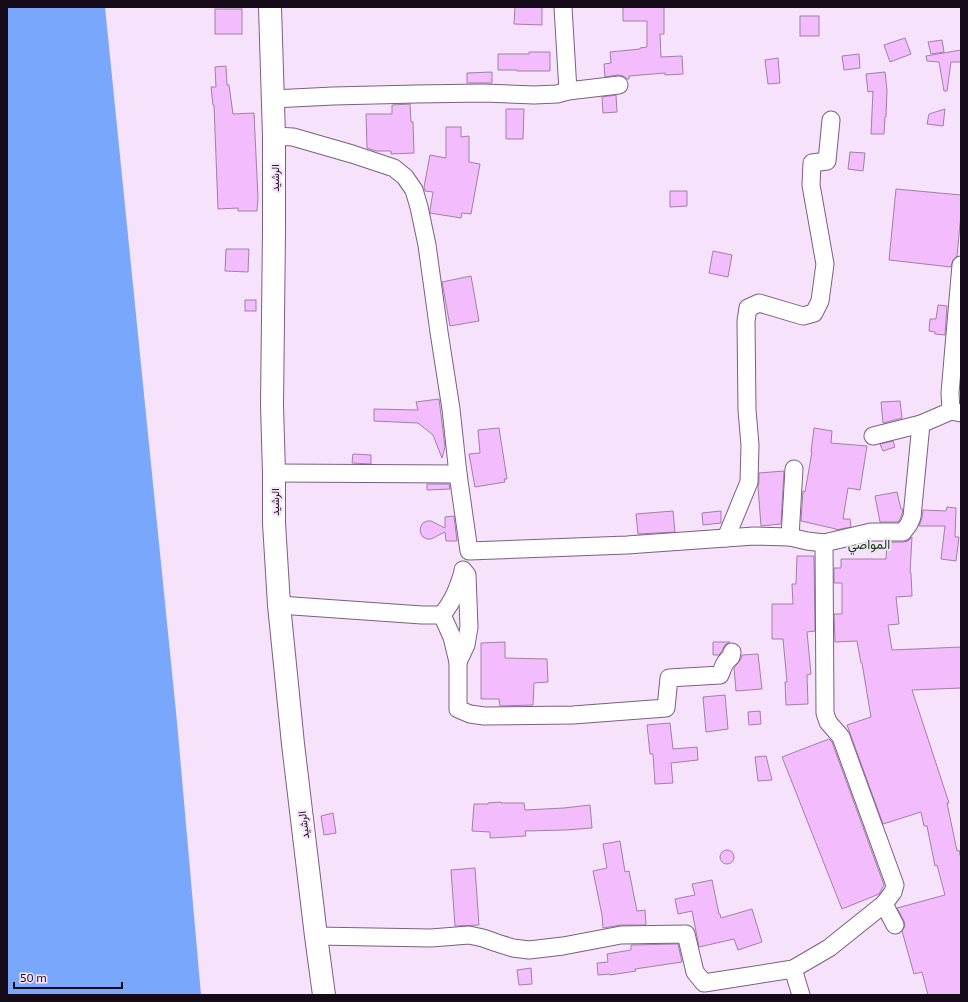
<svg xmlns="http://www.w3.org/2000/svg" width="968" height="1002" viewBox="0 0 968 1002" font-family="'Exo 2',Vazirmatn,sans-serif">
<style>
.water{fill:#78a7fb}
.building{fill:#f3bcfd;stroke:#a080a6}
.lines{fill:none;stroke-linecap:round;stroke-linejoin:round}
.minor-casing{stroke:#7d5e82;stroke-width:19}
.secondary-casing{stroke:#7d5e82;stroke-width:24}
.minor{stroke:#fff;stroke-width:17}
.secondary{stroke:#fff;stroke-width:22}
.labels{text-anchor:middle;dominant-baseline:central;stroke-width:4;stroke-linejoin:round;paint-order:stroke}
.street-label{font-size:11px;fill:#150a17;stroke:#f7e2fb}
.quarter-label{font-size:13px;fill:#13440c;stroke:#f7e2fb}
</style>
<rect width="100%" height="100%" fill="#f7e2fb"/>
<polygon class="water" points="7,7 105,7 177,722 201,995 7,995"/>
<g class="building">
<polygon points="515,7 542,7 542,25 514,24"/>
<polygon points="623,7 664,7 664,34 660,34 661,57 682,56 683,74 665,75 665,73 629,76 629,79 627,79 623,76 618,75 605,77 604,64 611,63 610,52 640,49 640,48 647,47 647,21 623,21"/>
<rect x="215" y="9" width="27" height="25"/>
<rect x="800" y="16" width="19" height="20"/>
<polygon points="905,38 911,54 890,62 884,45"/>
<polygon points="942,40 944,52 931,54 928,42"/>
<polygon points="961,50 961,62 951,62 947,91 944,91 939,62 927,61 926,56"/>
<polygon points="529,52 550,52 550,71 517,71 517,70 498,70 498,54 529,54"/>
<polygon points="859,54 860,68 844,70 842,56"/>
<polygon points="778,58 780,83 768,84 765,60"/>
<polygon points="226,66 227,85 229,85 233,114 254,113 258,198 257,211 238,211 238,208 218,209 214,105 213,105 211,87 216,87 215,67"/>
<polygon points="492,72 492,83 467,83 467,73"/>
<polygon points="885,72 887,90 886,117 885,117 884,134 871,134 873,91 868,92 866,74"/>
<polygon points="616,95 617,112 603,113 602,97"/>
<polygon points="410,104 411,122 413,122 414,153 391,154 391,151 376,151 367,148 366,114 392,114 392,105"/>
<polygon points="506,109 524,109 523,139 506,139"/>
<polygon points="945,109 943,126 927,124 929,114"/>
<polygon points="446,127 461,127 461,137 469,136 469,162 480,164 471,214 462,213 461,218 430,213 430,210 433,192 425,191 424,187 430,155 446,158"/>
<polygon points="850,152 865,153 863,171 848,169"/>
<polygon points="896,189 961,195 961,214 957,256 953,260 951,267 889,260"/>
<polygon points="670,191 687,191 687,206 670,207"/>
<polygon points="226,249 249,249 248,272 225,271"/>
<polygon points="713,251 732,255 728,277 709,273"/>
<polygon points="471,276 479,321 450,326 442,282"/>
<rect x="245" y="300" width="11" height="11"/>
<polygon points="938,305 947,306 945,335 935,334 935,332 929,331 930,319 936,319"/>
<polygon points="439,399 445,447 442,458 433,435 418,423 374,421 374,409 418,410 416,402"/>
<polygon points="900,401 902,418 883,423 881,402"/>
<polygon points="499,428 507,479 504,479 505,482 475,487 469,454 480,453 478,430"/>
<polygon points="814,428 832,431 831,443 867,446 860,490 848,488 843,519 850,519 851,527 836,530 836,529 801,521 803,491 805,492 812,452 811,452"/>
<polygon points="893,441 895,447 883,451 880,444"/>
<polygon points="353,454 371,455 371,464 352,463"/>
<polygon points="784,471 781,524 761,526 758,487 759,482 759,473"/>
<polygon points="427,484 449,484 450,489 427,490"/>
<polygon points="897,492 901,509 903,509 902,514 900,519 898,522 880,522 875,496"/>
<polygon points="947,507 956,508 955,537 959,537 956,561 941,559 945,526 919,526 922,518 923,510 946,511"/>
<polygon points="673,511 675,532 638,534 636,514"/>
<polygon points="721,511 721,523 703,525 702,513"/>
<polygon points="454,516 457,541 446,541 445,532 431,539 427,539 423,537 421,534 420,530 421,526 423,523 427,521 431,521 445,528 445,517"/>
<polygon points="912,537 910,573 911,573 912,596 896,597 899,624 888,625 892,650 961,647 961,688 912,690 949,803 947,803 957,851 959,850 961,859 961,995 928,995 922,972 914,974 902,931 905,926 904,921 897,908 945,895 937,865 935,866 927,826 924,826 921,812 883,824 847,725 871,717 862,663 861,663 857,641 835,642 834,614 842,614 842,583 834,583 834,568 841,568 841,559 886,559 887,542 903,542 908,541"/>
<polygon points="797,556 814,556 815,631 807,632 811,674 807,675 808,704 786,705 785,682 787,682 783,639 772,639 772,604 793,604 792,584 796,584"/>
<polygon points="505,642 505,658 547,659 548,682 534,683 533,705 500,706 499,699 481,699 481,643"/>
<polygon points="713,642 730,642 725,645 722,651 719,655 713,655"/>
<polygon points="758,654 762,689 736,691 734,668 741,659 742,655"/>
<polygon points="725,695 728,729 706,732 703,697"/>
<polygon points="760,711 761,724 749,725 748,712"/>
<polygon points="670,723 673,749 697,747 698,760 671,763 673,783 655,784 653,754 650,754 647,725"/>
<polygon points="829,739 832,742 884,885 879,894 842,909 782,757"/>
<polygon points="766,756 772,780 758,781 755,757"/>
<polygon points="501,802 501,803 524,803 525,810 564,808 590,805 592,828 566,830 525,831 526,836 490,838 490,832 472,831 474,804 488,804 488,803"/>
<polygon points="333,813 336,833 324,835 321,816"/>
<polygon points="620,841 625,872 629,871 637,911 645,910 646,925 621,925 603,928 602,915 593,871 607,868 603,844"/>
<circle cx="727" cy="857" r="7"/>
<polygon points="475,868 479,925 455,926 451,870"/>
<polygon points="712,880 719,914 720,914 721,918 752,909 762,942 738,950 734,939 699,947 692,911 678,914 675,899 695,895 692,884"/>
<polygon points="678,944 682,962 635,969 636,971 610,975 610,974 598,975 597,963 608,962 607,954 631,950 631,945"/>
<polygon points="531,968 532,984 519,985 517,970"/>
</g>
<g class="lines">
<g class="minor-casing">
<g id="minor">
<polyline points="563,7 568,91"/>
<polyline points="273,99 333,96 416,94 483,93 534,95 557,94 568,91 619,85"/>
<polyline points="274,136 293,137 352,154 394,168 405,177 414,190 419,207 427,245 439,332 451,409 458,474"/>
<polyline points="951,411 950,393 961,265"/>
<polyline points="873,436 921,424 951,411 961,413"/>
<polyline points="274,473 458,474 469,551 627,545 754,536 790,537 807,541 824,543 871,532 903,532 909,524 912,517 921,424"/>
<polyline points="790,537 794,469"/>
<polyline points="726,538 749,482 750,445 747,410 746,321 748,308 759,303 803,316 814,313 820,301 825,264 811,185 812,163 827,161 831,120"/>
<polyline points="824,543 825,713 828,722 841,737 895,885 893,892 884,904 895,925"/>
<path d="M279 605 422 615H442L452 637 458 662V709L470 714 484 716 573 715 666 708 669 678 720 675C723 668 724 661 731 657L732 652"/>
<path d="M442 615C454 599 457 591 463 572"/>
<polyline points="458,662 466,645 469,627 467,575 463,570"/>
<polyline points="316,936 431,938 469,935 483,938 497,943 513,948 529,950 563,946 621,935 686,934 695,972 704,983 793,969 829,948 884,904"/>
<polyline points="793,969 801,995"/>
</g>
</g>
<g class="secondary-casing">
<polyline id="secondary" points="270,7 274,136 274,231 272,406 274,473 274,523 279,605 293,744 316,936 324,995"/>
</g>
<use href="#minor" class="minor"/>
<use href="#secondary" class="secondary"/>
</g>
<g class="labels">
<g class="street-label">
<text transform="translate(274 178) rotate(-90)">الرشيد</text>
<text transform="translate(274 502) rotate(-90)">الرشيد</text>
<text transform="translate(303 825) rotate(-97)">الرشيد</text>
</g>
<g class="quarter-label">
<text x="869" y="544">المواصي</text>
</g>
</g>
<rect width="968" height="1002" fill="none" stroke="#150a17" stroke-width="16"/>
<path d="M14 982v6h108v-6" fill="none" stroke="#150a17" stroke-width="2"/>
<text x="20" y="982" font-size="12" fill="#150a17" stroke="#f7e2fb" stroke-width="3" paint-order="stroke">50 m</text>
</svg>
